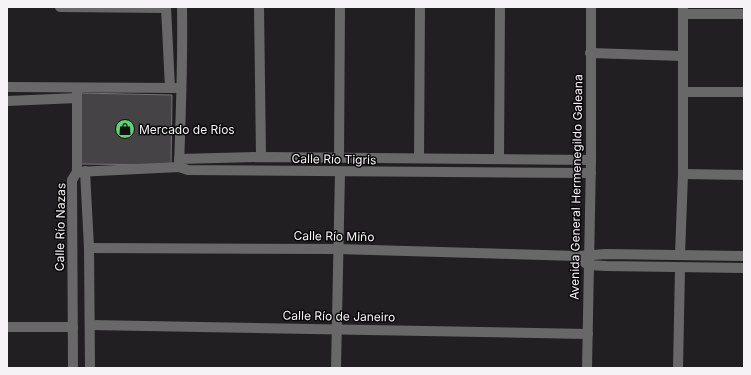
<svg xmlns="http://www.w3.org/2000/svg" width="751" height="375" viewBox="0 0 751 375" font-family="Inter,sans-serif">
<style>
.building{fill:#464346;stroke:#767276}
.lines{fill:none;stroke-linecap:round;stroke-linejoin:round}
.minor{stroke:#696869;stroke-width:10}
.labels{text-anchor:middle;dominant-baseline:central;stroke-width:3;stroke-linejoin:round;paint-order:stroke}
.poi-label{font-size:12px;fill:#f6f3f6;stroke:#0a090a;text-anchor:start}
.street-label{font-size:12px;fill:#f6f3f6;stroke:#0a090a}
</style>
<rect width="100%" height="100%" fill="#221f22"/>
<polygon class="building" points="79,93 172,95 171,165 78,164"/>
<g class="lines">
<g class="minor">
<polyline points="60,7 166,8"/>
<polyline points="166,7 170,88"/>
<polyline points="259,7 261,157"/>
<polyline points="683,14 744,14"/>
<polyline points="590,53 683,56"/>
<polyline points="7,87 181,88"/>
<polyline points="683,92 744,92"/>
<polyline points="7,101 77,98"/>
<polyline points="339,158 340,7"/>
<polyline points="419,158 420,7"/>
<polyline points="499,158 500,7"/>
<polyline points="179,159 261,157 591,160"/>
<path d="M179 165C181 112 183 60 182 7"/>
<polyline points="85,171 89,248 90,368"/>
<polyline points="77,172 179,167 188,170 591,173"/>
<polyline points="683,174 744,175"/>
<polyline points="89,248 337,249 578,256 606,254 744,256"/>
<polyline points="680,255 683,174 683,7"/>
<polyline points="584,262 588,265 606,266 744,268"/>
<polyline points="90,325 588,334"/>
<polyline points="7,327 73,327"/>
<polyline points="73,368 72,180 77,172 77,88"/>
<polyline points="336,368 340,172"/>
<polyline points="587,368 591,160 591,7"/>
<polyline points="678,368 680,268"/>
</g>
</g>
<defs>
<g id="shop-disc" transform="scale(1)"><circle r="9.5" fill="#5bd56e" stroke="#0a090a"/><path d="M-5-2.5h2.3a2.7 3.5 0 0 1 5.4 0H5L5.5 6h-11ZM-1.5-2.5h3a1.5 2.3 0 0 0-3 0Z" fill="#111"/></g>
</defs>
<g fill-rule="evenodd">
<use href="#shop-disc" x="125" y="129"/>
</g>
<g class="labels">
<g class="poi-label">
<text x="139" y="129">Mercado de Ríos</text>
</g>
<g class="street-label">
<text transform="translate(334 159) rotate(1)">Calle Río Tigris</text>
<text transform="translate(576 187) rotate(-89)">Avenida General Hermenegildo Galeana</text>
<text transform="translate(60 227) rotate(-89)">Calle Río Nazas</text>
<text transform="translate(334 236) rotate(1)">Calle Río Miño</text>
<text transform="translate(339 316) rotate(1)">Calle Río de Janeiro</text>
</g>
</g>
<rect width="751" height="375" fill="none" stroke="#f6f3f6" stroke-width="16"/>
</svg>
